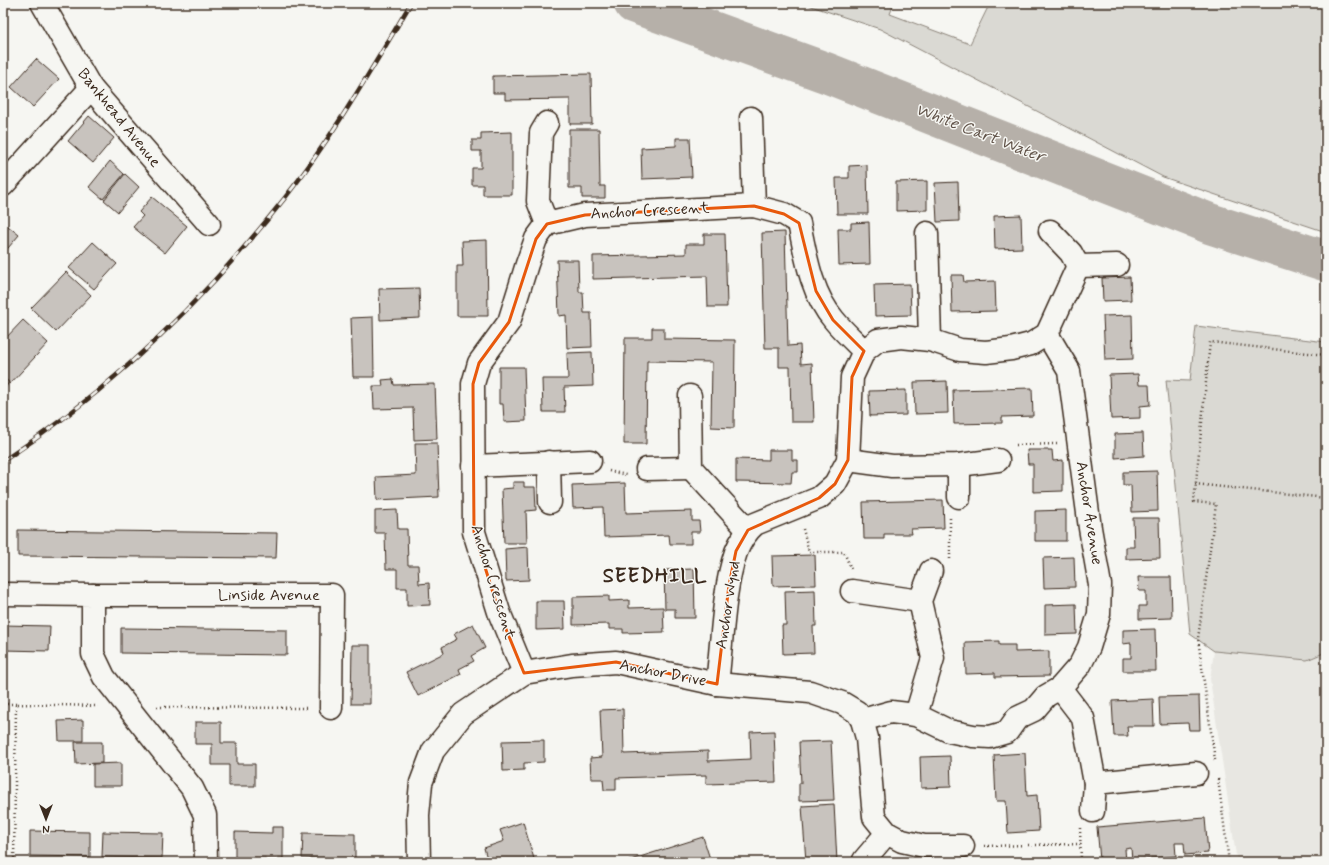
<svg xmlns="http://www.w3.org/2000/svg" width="1329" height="865" viewBox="0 0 1329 865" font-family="Mynerve,sans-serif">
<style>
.built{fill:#e8e7e2}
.green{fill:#dad9d3;stroke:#8a8278}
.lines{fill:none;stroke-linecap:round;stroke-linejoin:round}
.river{stroke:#b6b0a9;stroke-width:41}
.building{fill:#c8c3be;stroke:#3b2a1e}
.minor-casing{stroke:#3b2a1e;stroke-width:25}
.path{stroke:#3b2a1e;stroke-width:2.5;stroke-dasharray:1 3;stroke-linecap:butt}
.minor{stroke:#f6f6f2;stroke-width:22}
.rail-casing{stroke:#3b2a1e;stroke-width:4.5}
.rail{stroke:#f6f6f2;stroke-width:3;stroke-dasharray:9;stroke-linecap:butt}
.marked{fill:none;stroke:#e8590c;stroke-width:3;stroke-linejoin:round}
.labels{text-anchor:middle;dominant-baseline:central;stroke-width:3;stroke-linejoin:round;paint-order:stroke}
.street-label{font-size:16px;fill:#3b2a1e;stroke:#f6f6f2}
.water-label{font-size:17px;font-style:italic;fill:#605248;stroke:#f6f6f2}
.district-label{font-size:20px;font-weight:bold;letter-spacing:1px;fill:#3b2a1e;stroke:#f6f6f2}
</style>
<rect width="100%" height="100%" fill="#f6f6f2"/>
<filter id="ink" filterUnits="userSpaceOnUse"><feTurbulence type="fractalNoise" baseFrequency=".025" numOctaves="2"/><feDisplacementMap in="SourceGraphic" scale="8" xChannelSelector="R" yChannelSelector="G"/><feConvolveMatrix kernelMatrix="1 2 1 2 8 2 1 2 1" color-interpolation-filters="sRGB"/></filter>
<g filter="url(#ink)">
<polygon class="built" points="1214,651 1307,660 1326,652 1326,862 1237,862 1210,679"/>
<g class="green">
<polygon points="802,3 894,3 890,14 970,44 990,3 1326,3 1326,232 1163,177 880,29"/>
<polygon points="1196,326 1326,342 1326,652 1307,660 1214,651 1190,634 1166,380 1190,381"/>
</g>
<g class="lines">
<polyline class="river" points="634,3 827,73 1211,224 1326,261"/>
</g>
<g class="building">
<polygon points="36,59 59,79 33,107 11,87"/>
<polygon points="591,74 592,124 570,124 570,99 505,100 505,93 493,93 493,76"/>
<polygon points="89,116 114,138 93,163 68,141"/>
<polygon points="569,129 599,129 600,186 605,186 605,198 582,198 582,188 569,188"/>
<polygon points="512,132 512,195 483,195 483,185 472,185 472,168 481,168 481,151 472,151 472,140 481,140 481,133"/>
<polygon points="676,138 690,138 692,177 642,179 641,148 676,146"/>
<polygon points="110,161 124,174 103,199 89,187"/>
<polygon points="867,165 868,214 837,214 836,178 849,178 849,166"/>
<polygon points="125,174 139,187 118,212 104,200"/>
<polygon points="927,181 927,210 896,211 896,182"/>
<polygon points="958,182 959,221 937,222 935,183"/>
<polygon points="152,197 187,226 165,253 133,227 143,216 139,212"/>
<polygon points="1021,215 1022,248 995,249 994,216"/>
<polygon points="3,222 19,235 3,254"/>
<polygon points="869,222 870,264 839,265 838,229 851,229 851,223"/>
<polygon points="785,232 788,346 800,345 801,364 812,363 814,422 791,422 790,367 779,367 779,348 765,348 762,233"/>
<polygon points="704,234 725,234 727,307 708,307 707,276 593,279 593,256 686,254 686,244 704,244"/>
<polygon points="487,240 488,316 457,316 457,266 463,266 462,241"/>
<polygon points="93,242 117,264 94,289 69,268"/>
<polygon points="557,260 578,260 579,292 583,292 584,313 591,313 592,347 567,348 566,315 559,316"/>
<polygon points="66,272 91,295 56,332 31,308"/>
<polygon points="951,275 963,275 964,282 995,281 996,311 952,312"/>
<polygon points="1130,277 1131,300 1103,301 1102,278"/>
<polygon points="910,284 911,315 875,316 874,285"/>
<polygon points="419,288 420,318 380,320 379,289"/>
<polygon points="1132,315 1133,359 1105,360 1103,316"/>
<polygon points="373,317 374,377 353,377 351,318"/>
<polygon points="23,320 48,343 10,384 3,378 3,341"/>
<polygon points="652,328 664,328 664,339 735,340 734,428 711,427 712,362 647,361 646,444 624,444 625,338 652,338"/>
<polygon points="592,352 593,386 564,387 565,412 543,412 542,379 568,379 567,353"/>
<polygon points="499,367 524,367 526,421 504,422 503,404 499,404"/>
<polygon points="1138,374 1139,385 1149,385 1150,405 1140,406 1140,418 1111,419 1109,375"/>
<polygon points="3,378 9,382 3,392"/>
<polygon points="393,379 394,385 435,384 437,439 414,440 413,408 374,409 373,386 383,386 382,380"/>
<polygon points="947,381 948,413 915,414 914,382"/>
<polygon points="1032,388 1033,416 1002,417 1002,423 954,424 953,390"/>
<polygon points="906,390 906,415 870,416 869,391"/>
<polygon points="1143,433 1144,456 1115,458 1115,434"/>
<polygon points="415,443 437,443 439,497 377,500 376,477 416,475"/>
<polygon points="769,450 792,450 792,460 798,460 798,472 792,472 791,483 736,482 736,459 769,460"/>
<polygon points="1027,450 1052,450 1053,461 1063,460 1063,491 1033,492 1033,464 1028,464"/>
<polygon points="1157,471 1158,511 1132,512 1131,485 1123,485 1123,472"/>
<polygon points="513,482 524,482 524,487 535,487 536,510 526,511 527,543 504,543 502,489 513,488"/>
<polygon points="625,483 626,513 692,511 692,521 699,521 700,532 691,532 691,544 670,544 669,535 604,537 603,507 573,508 572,485"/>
<polygon points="943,500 944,528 911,529 912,534 884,534 884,539 864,539 863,502"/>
<polygon points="397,510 398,529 407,529 408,565 418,565 419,584 429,583 430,605 407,606 407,588 397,588 397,569 386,569 385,533 375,533 375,511"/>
<polygon points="1066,510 1066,541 1035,541 1035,511"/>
<polygon points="1133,518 1159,518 1160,558 1126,559 1126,547 1134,547"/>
<polygon points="18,530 277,533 276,558 18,556"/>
<polygon points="528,547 529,580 506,581 505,549"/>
<polygon points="815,555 816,585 773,586 772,556"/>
<polygon points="1074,557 1075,587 1044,588 1043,558"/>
<polygon points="694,569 695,618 675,618 675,609 665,609 664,570"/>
<polygon points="1138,577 1171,577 1172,618 1139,619 1139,606 1146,606 1146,591 1139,591"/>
<polygon points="815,590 816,626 813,626 814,653 783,654 782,625 786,625 785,591"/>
<polygon points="609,596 609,601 629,600 629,608 663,607 664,632 623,633 623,629 609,629 609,624 573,625 573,597"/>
<polygon points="536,601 564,601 565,629 536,630"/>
<polygon points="1076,604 1077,634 1045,635 1045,605"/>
<polygon points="473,624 485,648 471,656 474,661 459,669 461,674 418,696 406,672 444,653 442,647 457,639 454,634"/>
<polygon points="3,625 50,626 49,651 3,650"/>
<polygon points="121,628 287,630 287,655 121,653"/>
<polygon points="1155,629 1156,671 1123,671 1123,658 1131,658 1131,643 1123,644 1123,630"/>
<polygon points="999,641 999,645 1015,645 1015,652 1049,651 1049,676 995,677 995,673 966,674 965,642"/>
<polygon points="352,645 370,645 370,704 351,704"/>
<polygon points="1199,696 1200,730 1189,730 1188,723 1160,724 1159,697"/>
<polygon points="1153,699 1154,726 1127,726 1128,736 1114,736 1112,701"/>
<polygon points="623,709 624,754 708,751 708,761 751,759 750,732 774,731 776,782 706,784 706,775 616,778 616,790 604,790 603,779 591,779 590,758 602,757 600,710"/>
<polygon points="83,720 83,741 59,741 58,721"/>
<polygon points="195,722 221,722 221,743 237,743 237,764 255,764 255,786 229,786 229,765 212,765 212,744 195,744"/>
<polygon points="544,740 544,762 524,763 524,770 503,771 502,741"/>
<polygon points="831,741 834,800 799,801 799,783 801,783 799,742"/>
<polygon points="75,742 102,742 102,763 76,764"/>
<polygon points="1025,753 1027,796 1037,795 1039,831 1008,833 1006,801 996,801 994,755"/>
<polygon points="950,756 951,787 921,788 920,757"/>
<polygon points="121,763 121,786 93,786 93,764"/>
<polygon points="834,804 837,862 806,862 802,806"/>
<polygon points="1205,818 1208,853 1185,855 1184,843 1175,843 1176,856 1132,860 1131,848 1125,849 1126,862 1091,862 1100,860 1097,827"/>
<polygon points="523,822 535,862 488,862 484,848 504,841 500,830"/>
<polygon points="272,827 283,827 283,859 235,858 235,832 272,833"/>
<polygon points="30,831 90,832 90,857 30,856"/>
<polygon points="103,832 163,833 162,858 102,857"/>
<polygon points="303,833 355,834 355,860 302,858"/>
<polygon points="703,837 711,862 624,862"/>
</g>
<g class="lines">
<g class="minor-casing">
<g id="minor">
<polyline points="42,3 91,88 209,224"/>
<polyline points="751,118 754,206"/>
<polyline points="547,123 541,133 538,201 547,224"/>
<polyline points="3,185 91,88"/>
<polyline points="1050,231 1071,253 1078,266 1117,265"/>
<polyline points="927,233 930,340"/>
<polyline points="690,396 691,468 748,530"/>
<polyline points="848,460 892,466 959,465 998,460"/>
<polyline points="549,462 550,502"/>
<polyline points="473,466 590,461"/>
<polyline points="647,469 691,468"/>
<polyline points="959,497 959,465"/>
<polyline points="852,591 920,601"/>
<polyline points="3,594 93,595 93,654 104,677 192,788 205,815 206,862"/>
<polyline points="93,595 332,595 331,708"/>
<path d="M524 673 499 612 474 532 473 384 479 363 509 322 527 264 536 239 547 224 585 215 754 206 784 214 799 223C806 257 811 293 834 320 843 331 854 341 864 351"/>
<path d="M717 684C722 644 723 589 736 552 740 542 747 531 755 524L819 498 835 484 848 460 852 377 864 351 878 340 901 337 930 340 960 350 986 352 1011 349 1031 344 1047 334 1078 266"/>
<polyline points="1060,688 1083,718 1095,783 1093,811"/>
<polyline points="916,715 933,658 920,601 931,571"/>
<polyline points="862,720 891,712 916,715 949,731 973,736 990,737 1007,732 1017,718 1034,710 1046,696 1060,688 1080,665 1089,647 1099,614 1100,585 1090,528 1069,371 1047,334"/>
<polyline points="1095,783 1196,773"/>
<polyline points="864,860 887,833"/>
<polyline points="419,862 418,815 421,783 433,751 463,714 524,673 572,665 616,662 717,684 810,692 842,703 857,712 862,720 867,738 874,817 887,833 902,841 924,846 963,846"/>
</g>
</g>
<g class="path">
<polyline points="1016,445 1057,444"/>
<polyline points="609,471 626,475"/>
<polyline points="1195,484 1326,498"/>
<polyline points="950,518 950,559"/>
<polyline points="803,529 809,552 844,552 851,569"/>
<polyline points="3,704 16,704"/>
<polyline points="157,707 308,708"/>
<polyline points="1215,760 1198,639 1216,504 1194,502 1210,342 1326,355"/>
<polyline points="1218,779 1229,862"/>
<polyline points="1080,828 1081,862"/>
<polyline points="984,846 1081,844"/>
<polyline points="14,862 16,704 98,706"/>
</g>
<use href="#minor" class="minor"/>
<g class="rail-casing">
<path id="rail" d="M3 461C110 391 205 299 284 199 332 138 371 70 411 3"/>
</g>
<use href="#rail" class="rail"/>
</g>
</g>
<path class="marked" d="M754 206 784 214 799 223 816 291 833 320 864 351 852 377 848 460 835 484 819 498 748 530 736 551 729 585 717 684 616 662 524 673 499 612 474 532 473 384 479 363 509 322 536 239 547 224 585 215Z"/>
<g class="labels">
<g class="street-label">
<text transform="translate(119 118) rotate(51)">Bankhead Avenue</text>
<text transform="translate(650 211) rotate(-3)">Anchor Crescent</text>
<text transform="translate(1089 513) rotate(81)">Anchor Avenue</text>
<text transform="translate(493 582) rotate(73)">Anchor Crescent</text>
<text x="269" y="595">Linside Avenue</text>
<text transform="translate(728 605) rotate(-81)">Anchor Wynd</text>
<text transform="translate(663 673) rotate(11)">Anchor Drive</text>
</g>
<g class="water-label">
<text transform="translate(980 133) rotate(21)">White Cart Water</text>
</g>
<g class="district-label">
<text x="655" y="576">SEEDHILL</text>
</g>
</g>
<rect width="1329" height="865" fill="none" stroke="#f6f6f2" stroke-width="16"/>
<rect x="8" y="8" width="1313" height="849" fill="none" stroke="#3b2a1e" stroke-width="1.5" filter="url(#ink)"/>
<g transform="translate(46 819) rotate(180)" stroke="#f6f6f2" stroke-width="3" paint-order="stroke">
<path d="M0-3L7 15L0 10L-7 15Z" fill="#3b2a1e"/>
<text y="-6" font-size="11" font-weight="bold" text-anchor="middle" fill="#3b2a1e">N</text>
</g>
</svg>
